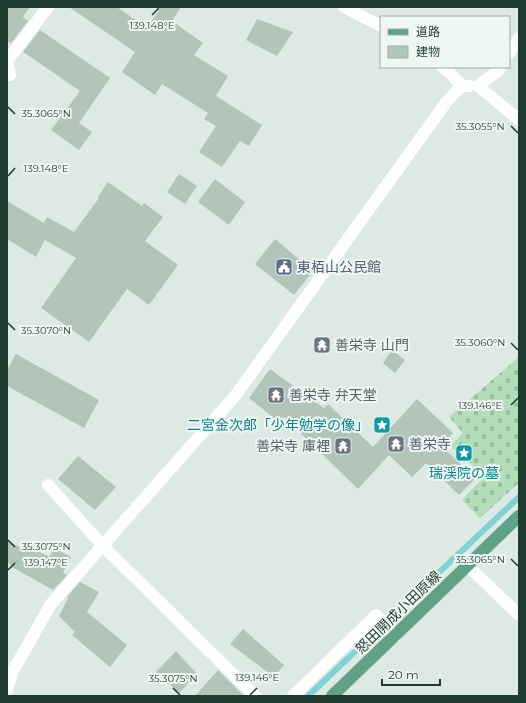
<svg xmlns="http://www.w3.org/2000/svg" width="526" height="703" viewBox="0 0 526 703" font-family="Montserrat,'Noto Sans JP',sans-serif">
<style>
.cemetery{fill:url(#cemetery-stones)}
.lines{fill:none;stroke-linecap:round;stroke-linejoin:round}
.stream{stroke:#80d3d4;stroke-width:6}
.building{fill:#b2c5bb}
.major-casing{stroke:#bcc4c1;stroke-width:13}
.minor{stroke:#fff;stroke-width:12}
.major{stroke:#5ea388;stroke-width:12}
.ticks{fill:none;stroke:#1e3b2f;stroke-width:1.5}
.labels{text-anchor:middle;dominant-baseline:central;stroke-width:4;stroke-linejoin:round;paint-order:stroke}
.service-label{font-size:14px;fill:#4e5e75;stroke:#eef7f1;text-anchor:start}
.worship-label{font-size:14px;fill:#5b616d;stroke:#eef7f1;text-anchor:start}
.culture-label{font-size:14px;fill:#0d838f;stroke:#eef7f1;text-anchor:end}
.street-label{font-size:14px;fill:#1e3b2f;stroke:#eef7f1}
.ticks-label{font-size:10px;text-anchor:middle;fill:#1e3b2f;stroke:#eef7f1;stroke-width:4;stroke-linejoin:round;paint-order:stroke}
</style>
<defs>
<pattern id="cemetery-stones" width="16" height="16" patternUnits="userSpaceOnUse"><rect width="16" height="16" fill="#b4ddba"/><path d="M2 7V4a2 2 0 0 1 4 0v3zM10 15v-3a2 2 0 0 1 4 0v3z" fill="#9abfa0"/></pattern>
</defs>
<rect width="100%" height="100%" fill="#ddeae3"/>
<polygon class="cemetery" points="519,357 519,483 480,518 462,500 485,476 450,446 463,433 449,417"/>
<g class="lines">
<polyline class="stream" points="308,696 519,497"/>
</g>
<g class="building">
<polygon points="7,7 30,7 23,17 28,21 11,43 7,41"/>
<polygon points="69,7 117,7 147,28 161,7 181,7 172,21 203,43 194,55 228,76 216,96 262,125 249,146 240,141 222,167 199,152 216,126 204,119 208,113 162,84 155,95 122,72 135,52"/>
<polygon points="257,19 293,32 277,56 246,40"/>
<polygon points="40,30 110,78 79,123 92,132 79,150 51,130 80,91 23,52"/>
<polygon points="179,174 197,186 185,204 167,192"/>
<polygon points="215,179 245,202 229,225 198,202"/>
<polygon points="108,182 142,206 144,203 163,217 145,241 178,265 149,305 127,289 89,342 41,308 76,258 45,240 36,257 7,239 7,201 44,223 47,217 74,232 99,198 98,197"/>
<polygon points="275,239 313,271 294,295 255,264"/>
<polygon points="392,350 405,360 395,373 383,363"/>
<polygon points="16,354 99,400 84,428 7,386 7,370"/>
<polygon points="270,369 324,408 328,404 373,447 417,399 453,433 441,446 476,478 459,495 426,463 412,477 389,455 358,489 284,417 279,422 249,398"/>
<polygon points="78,456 116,487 95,510 58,479"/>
<polygon points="7,540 21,548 24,543 49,557 54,548 71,557 63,573 67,575 53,590 12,567 7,561"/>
<polygon points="80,582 99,592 87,612 127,645 110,667 72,635 75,632 59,616 68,598 67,597"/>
<polygon points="243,629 284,665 274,677 230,644"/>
<polygon points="176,651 197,674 179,693 156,672"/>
<polygon points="218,670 244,696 195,696"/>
</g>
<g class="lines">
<g class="major-casing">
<polyline id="major" points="332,696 519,516"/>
</g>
<g class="minor">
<polyline points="344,7 381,26"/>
<polyline points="509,53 519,38"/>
<polyline points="7,61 48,7"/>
<polyline points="7,62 10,75"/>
<polyline points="442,67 450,73 462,86 469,86"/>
<polyline points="500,67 498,71 478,86 519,120"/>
<polyline points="48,485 102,545 255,696"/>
<polyline points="468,566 519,615"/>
<polyline points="7,689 13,671 51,604 235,396 447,101 462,86"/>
<polyline points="293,696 376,615 395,636"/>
</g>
<use href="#major" class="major"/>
</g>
<path class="ticks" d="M152 15 159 8M8 107 15 114M511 126 518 133M8 176 15 168M8 323 15 330M511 343 518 350M511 405 518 398M8 540 15 547M511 559 518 566M8 570 15 563M173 688 180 695M250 695 257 688"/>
<defs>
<g id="civic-square" transform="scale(0.9)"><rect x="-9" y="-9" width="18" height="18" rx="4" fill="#5c6f8a" stroke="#eef7f1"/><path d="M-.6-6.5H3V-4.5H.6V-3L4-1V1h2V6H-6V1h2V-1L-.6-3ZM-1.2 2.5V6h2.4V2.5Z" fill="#fff"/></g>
<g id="temple-square" transform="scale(0.9)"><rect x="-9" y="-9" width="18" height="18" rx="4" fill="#6b7280" stroke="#eef7f1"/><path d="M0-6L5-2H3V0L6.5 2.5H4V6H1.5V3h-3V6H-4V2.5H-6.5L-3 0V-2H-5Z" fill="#fff"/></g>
<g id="sight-square" transform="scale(0.9)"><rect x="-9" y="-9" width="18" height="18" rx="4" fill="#0f9aa8" stroke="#eef7f1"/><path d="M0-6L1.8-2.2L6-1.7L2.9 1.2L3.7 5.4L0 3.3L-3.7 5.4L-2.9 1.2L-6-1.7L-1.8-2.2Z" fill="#fff"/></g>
</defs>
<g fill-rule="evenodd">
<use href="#civic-square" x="284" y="267"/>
<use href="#temple-square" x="322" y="345"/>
<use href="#temple-square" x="276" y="395"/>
<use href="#sight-square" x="382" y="425"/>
<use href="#temple-square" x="396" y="444"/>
<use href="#temple-square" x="343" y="446"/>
<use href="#sight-square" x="464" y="453"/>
</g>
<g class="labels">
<g class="service-label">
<text x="297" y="267">東栢山公民館</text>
</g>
<g class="worship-label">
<text x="335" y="345">善栄寺 山門</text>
<text x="289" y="395">善栄寺 弁天堂</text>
<text x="409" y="444">善栄寺</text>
<text x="330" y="446" text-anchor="end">善栄寺 庫裡</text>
</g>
<g class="culture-label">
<text x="369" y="425">二宮金次郎「少年勉学の像」</text>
<text x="464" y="473" text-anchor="middle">瑞渓院の墓</text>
</g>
<g class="street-label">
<text transform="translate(398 612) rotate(-44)">怒田開成小田原線</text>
</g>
</g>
<g class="ticks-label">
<text x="152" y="29">139.148°E</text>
<text x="46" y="117">35.3065°N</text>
<text x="480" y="130">35.3055°N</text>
<text x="46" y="172">139.148°E</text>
<text x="46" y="334">35.3070°N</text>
<text x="480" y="346">35.3060°N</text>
<text x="480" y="409">139.146°E</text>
<text x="46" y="550">35.3075°N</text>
<text x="480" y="563">35.3065°N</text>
<text x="46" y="566">139.147°E</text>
<text x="257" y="681">139.146°E</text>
<text x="173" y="682">35.3075°N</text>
</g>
<rect width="526" height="703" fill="none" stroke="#1e3b2f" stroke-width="16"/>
<rect x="380" y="16" width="130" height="52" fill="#eef7f1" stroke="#9baca3"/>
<rect x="388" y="29" width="20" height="6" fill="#5ea388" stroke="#9baca3"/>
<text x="416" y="36" font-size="12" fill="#1e3b2f">道路</text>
<rect x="388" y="46" width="20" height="12" fill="#b2c5bb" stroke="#9baca3"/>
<text x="416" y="56" font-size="12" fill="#1e3b2f">建物</text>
<path d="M382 679v6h58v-6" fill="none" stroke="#1e3b2f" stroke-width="2"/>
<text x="388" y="679" font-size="12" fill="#1e3b2f" stroke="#eef7f1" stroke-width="3" paint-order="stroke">20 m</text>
</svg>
